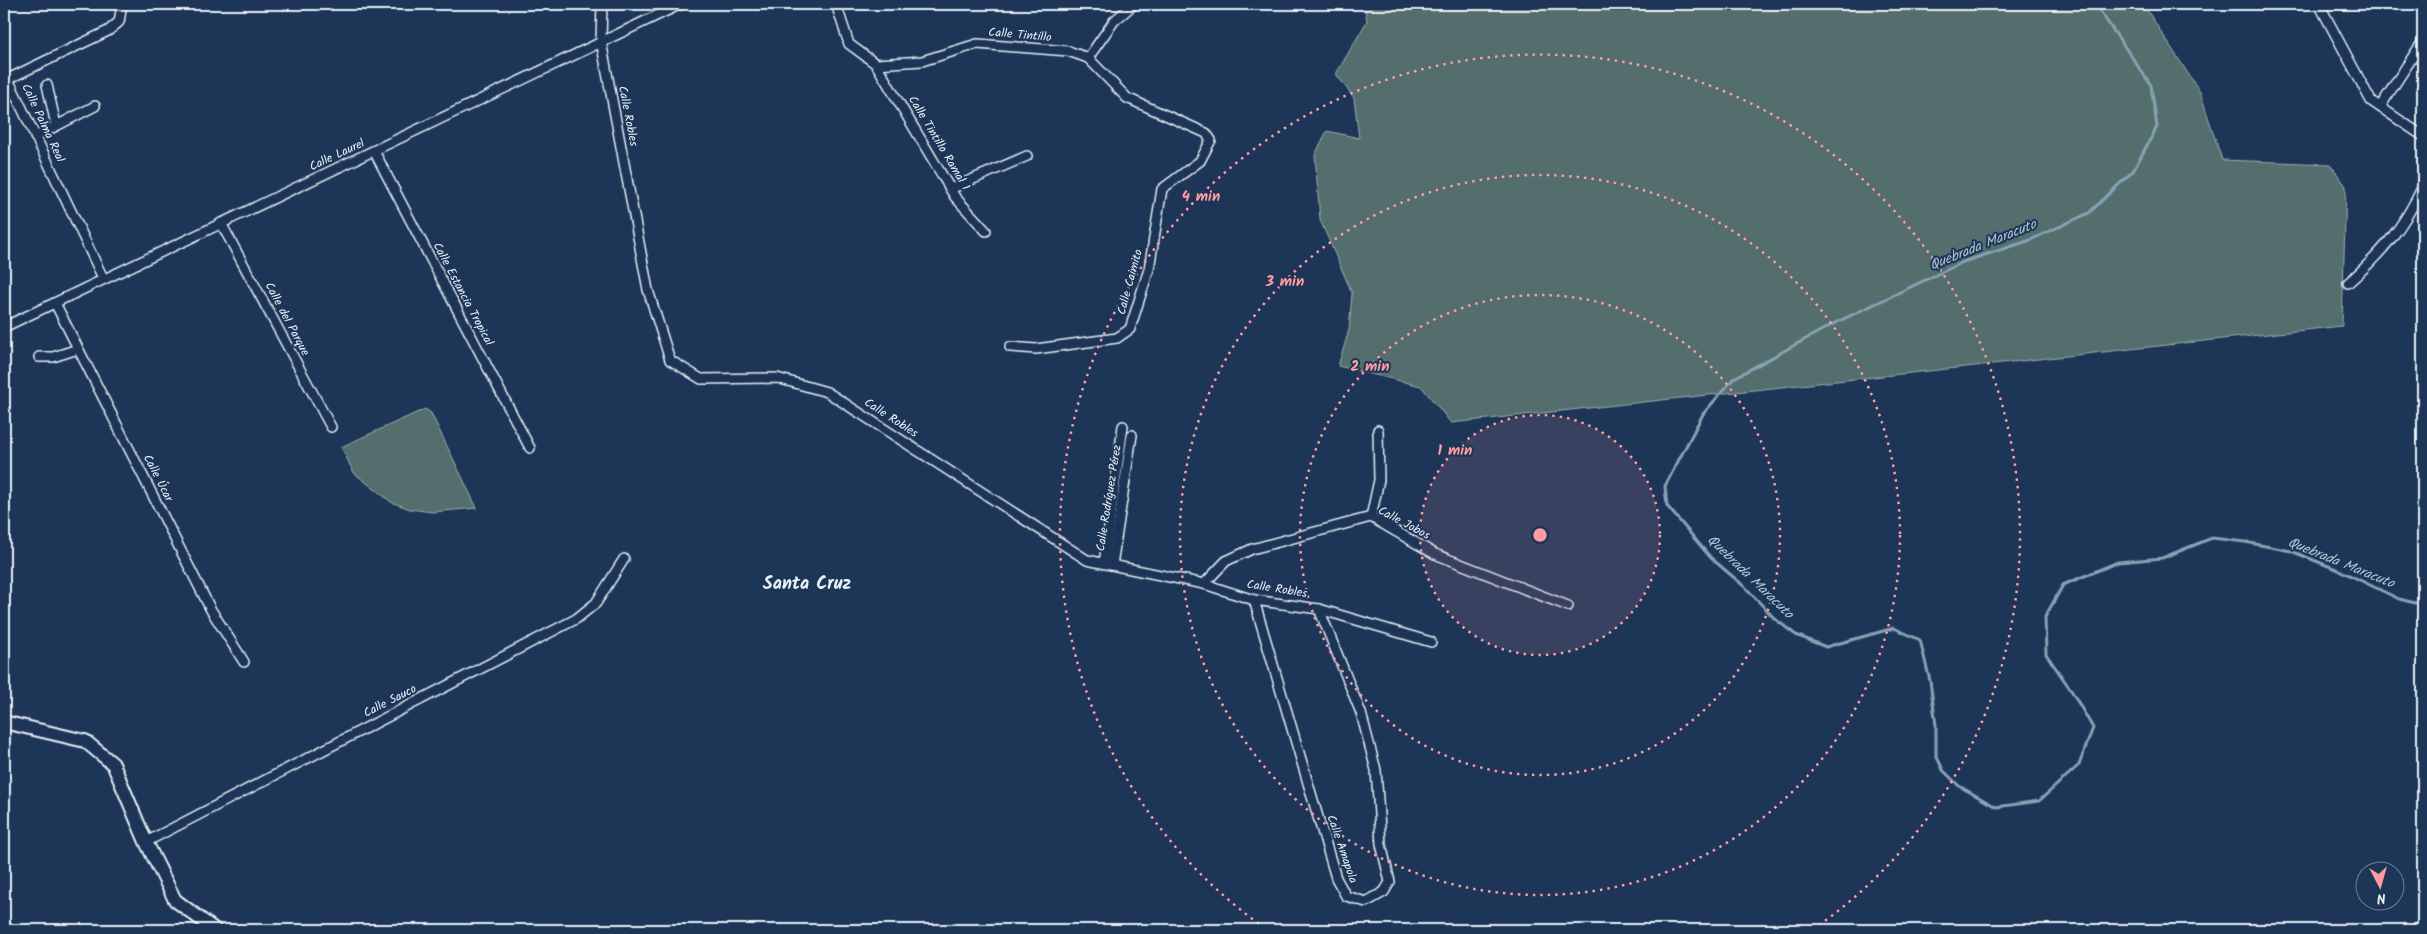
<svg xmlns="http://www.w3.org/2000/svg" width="2427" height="934" viewBox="0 0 2427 934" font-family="Kalam,sans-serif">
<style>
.green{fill:#536e6c;stroke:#9eb0b2}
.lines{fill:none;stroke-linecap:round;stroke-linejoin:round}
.stream{stroke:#86a4b6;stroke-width:3}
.street-casing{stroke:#e8f1f8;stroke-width:12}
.secondary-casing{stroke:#e8f1f8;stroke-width:16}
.street{stroke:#1d3557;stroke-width:9}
.secondary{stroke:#1d3557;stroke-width:12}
.ring{fill:none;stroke:#ff9aa2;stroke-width:2.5;stroke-dasharray:2.5 5}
.labels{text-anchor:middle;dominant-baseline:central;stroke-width:4;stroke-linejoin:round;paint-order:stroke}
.street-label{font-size:12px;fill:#e8f1f8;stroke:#1d3557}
.water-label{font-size:14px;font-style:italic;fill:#afc4d2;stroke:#1d3557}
.district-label{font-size:18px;font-weight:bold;fill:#e8f1f8;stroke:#1d3557}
.centre{fill:#ff9aa2;stroke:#1d3557;stroke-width:2.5}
.ring-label{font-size:15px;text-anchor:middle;font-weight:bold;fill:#ff9aa2;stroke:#1d3557;stroke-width:4;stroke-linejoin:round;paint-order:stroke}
</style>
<rect width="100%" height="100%" fill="#1d3557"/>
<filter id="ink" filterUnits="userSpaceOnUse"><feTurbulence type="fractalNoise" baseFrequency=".02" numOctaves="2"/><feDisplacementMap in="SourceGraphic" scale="10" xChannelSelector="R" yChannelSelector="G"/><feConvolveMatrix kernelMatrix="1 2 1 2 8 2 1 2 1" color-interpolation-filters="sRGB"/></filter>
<g filter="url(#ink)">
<g class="green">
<polygon points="1364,4 2143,4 2200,92 2222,160 2330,164 2346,186 2342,326 1451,423 1421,386 1338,366 1349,330 1352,293 1320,220 1315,155 1327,131 1359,138 1354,98 1336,74 1367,21"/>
<polygon points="425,409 431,413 477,508 432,512 410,509 391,502 354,473 341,447"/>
</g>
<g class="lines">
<polyline class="stream" points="2095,4 2151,85 2157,127 2133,171 2089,213 2028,241 1963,262 1837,322 1734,378 1703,414 1665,486 1667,506 1711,558 1745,587 1775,619 1796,635 1826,647 1894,628 1920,640 1930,681 1936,725 1936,755 1943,770 1959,786 1996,807 2039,801 2079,765 2093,728 2071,690 2046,654 2045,617 2063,585 2118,562 2162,558 2212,538 2245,542 2291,551 2341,571 2399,599 2423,605"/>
<g class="street-casing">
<g id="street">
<polyline points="602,4 601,41 648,290 670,360 701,379 777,378 827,392 1087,560 1204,584 1254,600 1319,609 1431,642"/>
<polyline points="836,4 849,44 876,64 922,61 977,44 1068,51 1088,58 1127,98 1206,133 1211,140 1200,161 1162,189 1149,269 1130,329 1117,338 1036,349 1010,347"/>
<polyline points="2319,4 2371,101 2423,136"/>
<polyline points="1088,58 1114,21 1134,4"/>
<polyline points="876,64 955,197 986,231"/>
<polyline points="47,85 56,125"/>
<polyline points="2380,107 2423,41"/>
<polyline points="35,137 95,106"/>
<polyline points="374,151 530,448"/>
<polyline points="950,189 1027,156"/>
<polyline points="221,223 331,427"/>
<polyline points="103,278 8,79 108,31 119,22 122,4"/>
<path d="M2348 283C2381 254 2404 227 2423 186"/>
<polyline points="55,303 211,610 244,662"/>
<polyline points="4,327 681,4"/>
<polyline points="39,357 53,357 78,349"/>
<polyline points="1371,517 1379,480 1378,430"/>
<polyline points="1104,563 1123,426"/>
<polyline points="1112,565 1132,435"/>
<polyline points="1204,584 1226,561 1252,549 1371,517 1435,554 1568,606"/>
<polyline points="1254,600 1336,878 1346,896 1366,902 1384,892 1390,882 1381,844 1376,770 1361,713 1319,609"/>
<polyline points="146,842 576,619 596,603 624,559"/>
</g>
</g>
<g class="secondary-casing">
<polyline id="secondary" points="4,722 85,741 113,764 146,842 175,900 215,930"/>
</g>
<use href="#street" class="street"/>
<use href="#secondary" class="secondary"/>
</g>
</g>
<circle cx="1540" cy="535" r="120" fill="#ff9aa2" fill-opacity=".12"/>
<g class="ring">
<circle cx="1540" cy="535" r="120"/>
<circle cx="1540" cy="535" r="240"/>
<circle cx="1540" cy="535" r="360"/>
<path d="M1265 928A480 480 0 1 1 1815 928"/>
</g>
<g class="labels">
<g class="street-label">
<text transform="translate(1020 35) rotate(5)">Calle Tintillo</text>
<text transform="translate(628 116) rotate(79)">Calle Robles</text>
<text transform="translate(43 123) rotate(65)">Calle Palma Real</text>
<text transform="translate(939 143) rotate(59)">Calle Tintillo Ramal 1</text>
<text transform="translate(337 155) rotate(-25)">Calle Laurel</text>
<text transform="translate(1130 282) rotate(-75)">Calle Caimito</text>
<text transform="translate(463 294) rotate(62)">Calle Estancia Tropical</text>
<text transform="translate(287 319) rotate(62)">Calle del Parque</text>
<text transform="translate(891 418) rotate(33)">Calle Robles</text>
<text transform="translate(158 478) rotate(63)">Calle Úcar</text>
<text transform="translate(1109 498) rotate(-81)">Calle Rodríguez Pérez</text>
<text transform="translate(1404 523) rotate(28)">Calle Jobos</text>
<text transform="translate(1277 589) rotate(9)">Calle Robles</text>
<text transform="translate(390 701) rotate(-27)">Calle Sauco</text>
<text transform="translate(1342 849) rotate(71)">Calle Amapola</text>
</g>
<g class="water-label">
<text transform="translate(1983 245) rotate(-22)">Quebrada Maracuto</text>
<text transform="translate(2341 563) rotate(22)">Quebrada Maracuto</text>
<text transform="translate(1750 577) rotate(44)">Quebrada Maracuto</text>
</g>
<g class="district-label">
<text x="807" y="584">Santa Cruz</text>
</g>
</g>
<circle cx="1540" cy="535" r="8" class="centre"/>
<g class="ring-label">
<text x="1201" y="201">4 min</text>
<text x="1285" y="286">3 min</text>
<text x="1370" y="371">2 min</text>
<text x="1455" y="455">1 min</text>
</g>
<rect width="2427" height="934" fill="none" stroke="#1d3557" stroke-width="20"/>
<rect x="10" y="10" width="2407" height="914" fill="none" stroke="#e8f1f8" stroke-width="2" filter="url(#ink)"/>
<g transform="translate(2380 886) rotate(174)"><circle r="24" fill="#1d3557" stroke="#6e8097"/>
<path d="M0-4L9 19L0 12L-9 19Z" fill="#ff9aa2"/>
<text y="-8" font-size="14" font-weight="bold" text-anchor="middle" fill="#e8f1f8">N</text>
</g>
</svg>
